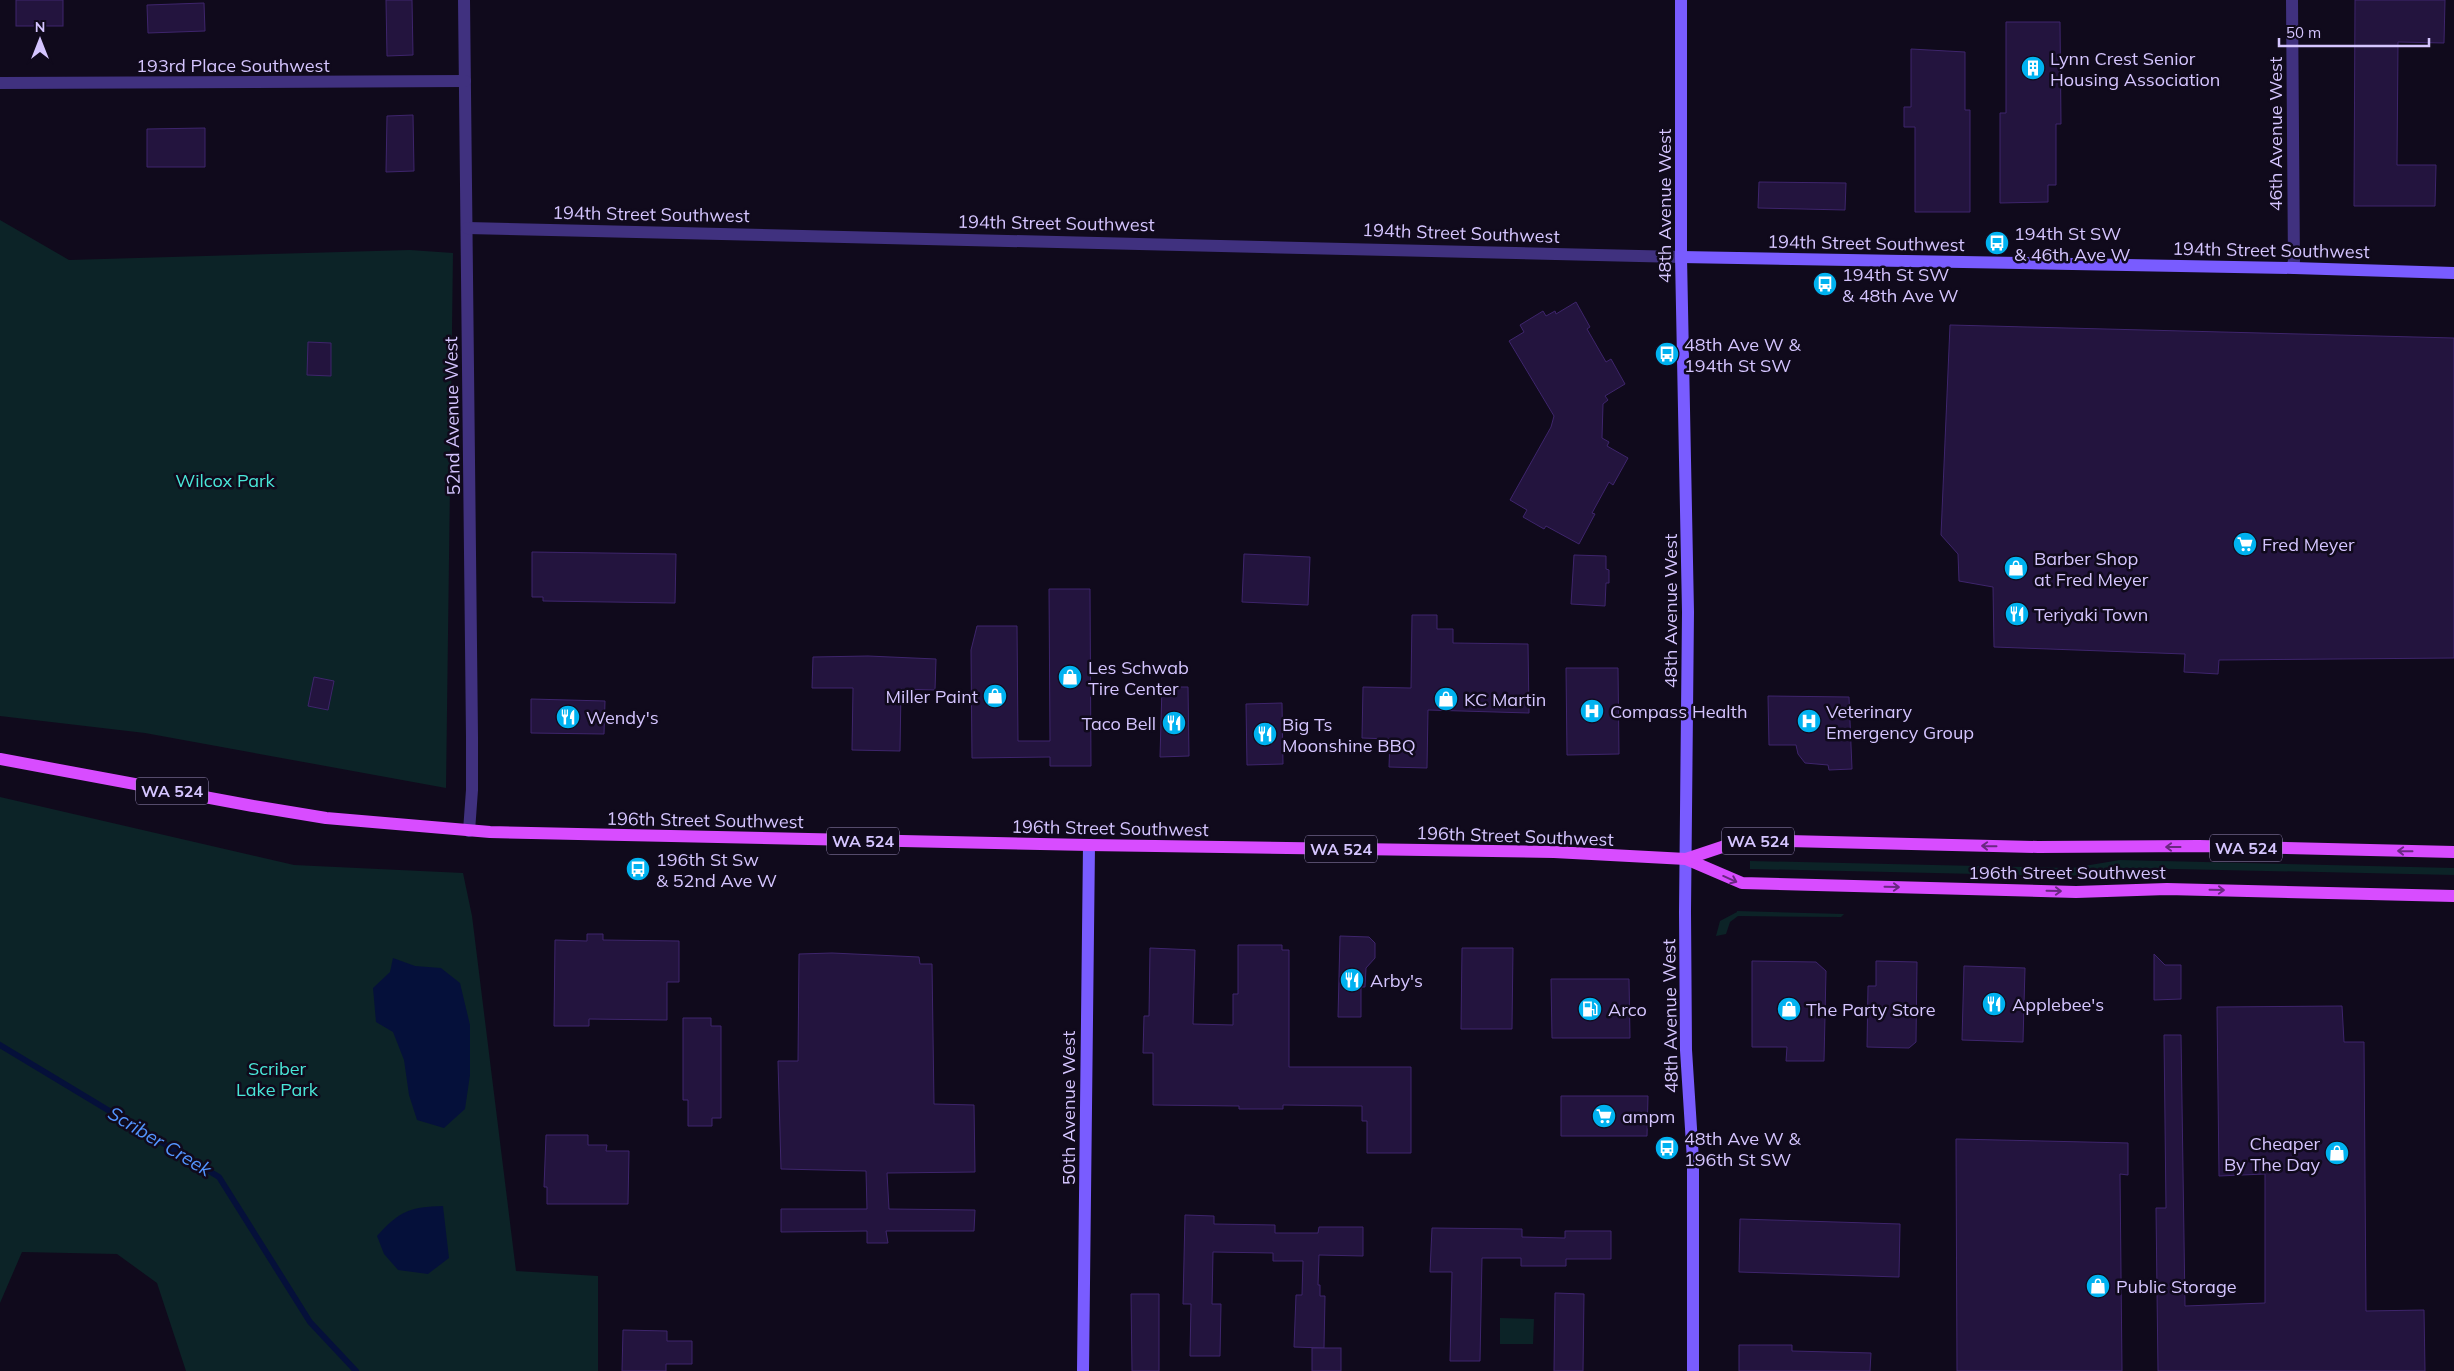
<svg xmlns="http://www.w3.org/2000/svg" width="2454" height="1371" viewBox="0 0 2454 1371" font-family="Mulish,sans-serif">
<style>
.green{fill:#0c2327}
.water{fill:#05103a}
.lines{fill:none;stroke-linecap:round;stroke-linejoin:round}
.stream{stroke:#05103a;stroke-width:6}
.building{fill:#23143e;stroke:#3e256c}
.street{stroke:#40317f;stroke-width:12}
.secondary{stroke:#795cff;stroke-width:12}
.primary{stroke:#d84cff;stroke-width:12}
.oneway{stroke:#6a2882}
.labels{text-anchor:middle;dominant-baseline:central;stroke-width:5;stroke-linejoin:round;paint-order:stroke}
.shield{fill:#100a1c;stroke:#9a8dbb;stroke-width:1}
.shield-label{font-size:16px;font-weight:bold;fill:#d5c5ff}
.poi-label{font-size:18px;fill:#d5c5ff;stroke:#100a1c;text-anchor:start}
.street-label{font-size:18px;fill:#d5c5ff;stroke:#100a1c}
.park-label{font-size:18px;fill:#49e7d8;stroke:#100a1c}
.water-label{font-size:19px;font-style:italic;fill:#5394ff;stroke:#100a1c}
</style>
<rect width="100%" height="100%" fill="#100a1c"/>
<g class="green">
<polygon points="0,220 69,260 410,250 453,253 446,788 145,733 0,716"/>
<polygon points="0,797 294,865 463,873 472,916 516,1271 598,1276 598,1371 186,1371 157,1283 117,1254 22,1252 0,1303"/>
<polygon points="2120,860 2454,868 2454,875 2130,868 2071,876 1750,869 1750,861 2072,868"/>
<polygon points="1737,912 1737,911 1844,914 1841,917 1738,916 1730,922 1726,934 1716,936 1720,921"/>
<polygon points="1500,1318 1534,1319 1533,1344 1500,1344"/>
</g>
<g class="water">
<polygon points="393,958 415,966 441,968 460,983 470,1025 470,1075 465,1109 444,1128 417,1120 409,1095 404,1060 393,1032 376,1022 373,988 390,972"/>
<path d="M443 1206 449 1258 428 1274 398 1270 384 1254 377 1236C399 1211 410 1207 443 1206Z"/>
</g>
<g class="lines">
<polyline class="stream" points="0,1045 219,1177 310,1322 356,1371"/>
</g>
<g class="building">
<rect x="16" y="0" width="47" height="26"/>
<polygon points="386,0 412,0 413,55 387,56"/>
<polygon points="2355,0 2445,0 2444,43 2398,42 2397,165 2436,165 2435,206 2354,206"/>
<polygon points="204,3 205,31 148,33 147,5"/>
<polygon points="2006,22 2060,22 2061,124 2056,124 2056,185 2048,185 2048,202 2000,203 2000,113 2006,113"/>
<polygon points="1911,49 1965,52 1965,110 1970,110 1970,212 1915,212 1915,127 1904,127 1904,107 1911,107"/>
<polygon points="413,115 414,171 386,172 387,116"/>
<polygon points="205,128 205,167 147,167 147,129"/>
<polygon points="1759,182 1846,183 1845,210 1758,208"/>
<polygon points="1576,302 1590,327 1587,329 1606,362 1611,359 1625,384 1605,396 1608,400 1603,404 1602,438 1609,442 1607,446 1628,458 1613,485 1609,482 1592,513 1595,514 1579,544 1546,526 1544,529 1523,517 1527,510 1510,500 1551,427 1554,416 1509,341 1524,332 1520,325 1543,311 1546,316 1555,311 1556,314"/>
<polygon points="1950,325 2454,338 2454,658 2219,660 2218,674 2184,672 2185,654 1994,647 1993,587 1959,581 1958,554 1941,535"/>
<polygon points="308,342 331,343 331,376 307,375"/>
<polygon points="532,552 676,554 675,603 543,601 543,597 532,597"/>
<polygon points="1244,554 1310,557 1308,605 1242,602"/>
<polygon points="1574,555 1606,556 1606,569 1609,570 1609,583 1606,583 1605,606 1571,604"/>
<polygon points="1049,589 1090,589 1091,766 1050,766 1050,757 972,758 971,650 977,626 1017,626 1018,741 1050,741"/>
<polygon points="1412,615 1437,615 1437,629 1453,629 1453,643 1528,644 1529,713 1428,710 1427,768 1389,767 1390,739 1362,738 1363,687 1411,688"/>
<polygon points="868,656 936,659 935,690 901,689 900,751 852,750 853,688 812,688 813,657"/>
<polygon points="1566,668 1618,668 1619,754 1567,755"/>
<polygon points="314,677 334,681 328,710 308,706"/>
<polygon points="1162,687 1188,687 1189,756 1160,757"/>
<polygon points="1768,696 1849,697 1852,769 1829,770 1828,765 1805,763 1798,754 1796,745 1769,745"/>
<polygon points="531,699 605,701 604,734 531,733"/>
<polygon points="1282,703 1283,764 1247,765 1246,704"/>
<polygon points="587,934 603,934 603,940 679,941 679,982 667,982 667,1020 589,1019 589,1026 554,1026 555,940 587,941"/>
<polygon points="1340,936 1369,937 1375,943 1375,958 1366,968 1365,987 1361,987 1361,1017 1338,1017"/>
<polygon points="1238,945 1282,945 1282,950 1289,950 1289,1067 1411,1067 1411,1153 1367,1153 1367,1121 1362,1121 1362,1106 1283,1105 1283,1109 1239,1109 1239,1106 1153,1105 1153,1053 1143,1053 1144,1016 1149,1016 1150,948 1195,950 1193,1024 1233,1025 1233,994 1238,994"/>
<polygon points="1462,948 1513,948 1512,1029 1461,1029"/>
<polygon points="832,953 919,957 920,964 932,964 934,1104 974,1105 975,1172 887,1173 889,1209 975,1210 974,1231 886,1231 888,1243 867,1243 867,1231 781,1232 781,1209 867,1209 866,1171 781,1169 778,1061 798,1061 799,954"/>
<polygon points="2154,954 2165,965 2181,965 2181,999 2154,1000"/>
<polygon points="1752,961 1816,962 1826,971 1824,1061 1786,1061 1787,1047 1752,1047"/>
<polygon points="1876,961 1917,962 1916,1042 1909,1048 1867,1047 1868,986 1876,986"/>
<polygon points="1964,966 2025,968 2023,1042 1962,1040"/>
<polygon points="1551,979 1629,979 1630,1038 1552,1038"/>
<polygon points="2342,1006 2344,1042 2364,1042 2366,1311 2424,1310 2425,1371 2158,1371 2156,1208 2166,1208 2164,1035 2181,1035 2185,1306 2265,1303 2265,1174 2219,1176 2217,1007"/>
<polygon points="683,1018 711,1018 711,1026 721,1026 721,1118 712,1118 712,1126 688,1126 688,1100 683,1100"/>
<polygon points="1561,1096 1648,1096 1647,1136 1561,1136"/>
<polygon points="546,1135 588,1135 588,1145 607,1145 606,1151 629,1151 628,1204 547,1204 547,1187 544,1187"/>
<polygon points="1956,1139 2128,1143 2128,1175 2120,1174 2122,1371 1957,1371"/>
<polygon points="1185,1215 1214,1216 1214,1224 1275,1225 1275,1233 1318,1233 1319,1227 1363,1227 1363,1256 1319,1255 1318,1285 1320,1285 1320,1296 1325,1296 1324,1348 1294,1347 1296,1295 1302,1295 1303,1261 1273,1261 1273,1253 1213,1252 1212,1304 1221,1304 1220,1356 1190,1356 1191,1304 1183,1304"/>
<polygon points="1740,1219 1900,1224 1899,1277 1739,1272"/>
<polygon points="1432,1228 1522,1229 1522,1237 1565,1238 1565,1231 1611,1231 1611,1259 1566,1259 1566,1266 1521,1266 1521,1258 1482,1258 1480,1361 1450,1361 1452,1272 1430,1272"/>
<polygon points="1555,1293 1584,1294 1583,1371 1554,1371"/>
<polygon points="1131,1294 1159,1294 1159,1371 1132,1371"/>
<polygon points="623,1330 667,1331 667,1341 692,1341 692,1364 666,1364 666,1371 622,1371"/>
<polygon points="1739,1345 1792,1345 1792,1351 1871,1353 1870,1371 1739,1371"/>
<rect x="1312" y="1348" width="29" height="23"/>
</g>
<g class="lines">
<g class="street">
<polyline points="464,0 472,737 472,790 469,831"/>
<polyline points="2292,0 2294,268"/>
<polyline points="0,83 465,81"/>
<polyline points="467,228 1681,257"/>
</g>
<g class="secondary">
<polyline points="1681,0 1681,257 1688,612 1685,912 1686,1050 1693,1160 1693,1371"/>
<polyline points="1681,257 2294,268 2454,273"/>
<polyline points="1083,1371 1089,845"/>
</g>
<g class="primary">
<polyline points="0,759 253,806 326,818 490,832 1089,845 1554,852 1686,859 1742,883 2076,892 2167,889 2454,896"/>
<polyline points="1686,859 1743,840 2038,847 2199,846 2454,852"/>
</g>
</g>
<defs><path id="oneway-shaft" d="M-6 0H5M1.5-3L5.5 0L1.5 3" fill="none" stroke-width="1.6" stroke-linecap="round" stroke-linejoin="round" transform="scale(1.25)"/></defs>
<g class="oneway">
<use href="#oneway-shaft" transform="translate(1989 846) rotate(-179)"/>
<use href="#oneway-shaft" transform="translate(2173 847) rotate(180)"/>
<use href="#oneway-shaft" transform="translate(2405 851) rotate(-179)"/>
<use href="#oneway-shaft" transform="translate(1730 879) rotate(24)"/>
<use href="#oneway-shaft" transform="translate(1892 887) rotate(1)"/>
<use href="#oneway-shaft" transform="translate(2217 890) rotate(1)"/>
<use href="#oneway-shaft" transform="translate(2054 891) rotate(1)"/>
</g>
<defs>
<g id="building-disc" transform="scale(1.25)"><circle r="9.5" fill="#00b2f0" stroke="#100a1c"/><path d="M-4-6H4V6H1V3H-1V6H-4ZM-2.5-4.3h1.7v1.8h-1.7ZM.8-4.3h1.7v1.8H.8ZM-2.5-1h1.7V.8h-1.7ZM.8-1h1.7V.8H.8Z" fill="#fff"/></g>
<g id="bus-disc" transform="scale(1.25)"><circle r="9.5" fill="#00b2f0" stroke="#100a1c"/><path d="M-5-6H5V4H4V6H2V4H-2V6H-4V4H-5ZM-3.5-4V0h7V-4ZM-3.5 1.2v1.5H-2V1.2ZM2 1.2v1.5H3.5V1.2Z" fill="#fff"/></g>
<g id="supermarket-disc" transform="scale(1.25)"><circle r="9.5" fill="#00b2f0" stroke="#100a1c"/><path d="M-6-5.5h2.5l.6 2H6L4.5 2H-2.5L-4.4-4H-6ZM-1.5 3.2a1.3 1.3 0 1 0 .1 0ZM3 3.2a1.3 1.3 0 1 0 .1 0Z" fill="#fff"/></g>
<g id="shop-disc" transform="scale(1.25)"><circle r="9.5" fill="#00b2f0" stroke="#100a1c"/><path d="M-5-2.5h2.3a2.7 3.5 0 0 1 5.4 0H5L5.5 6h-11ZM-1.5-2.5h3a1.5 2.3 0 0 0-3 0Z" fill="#fff"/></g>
<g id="restaurant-disc" transform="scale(1.25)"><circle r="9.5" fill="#00b2f0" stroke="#100a1c"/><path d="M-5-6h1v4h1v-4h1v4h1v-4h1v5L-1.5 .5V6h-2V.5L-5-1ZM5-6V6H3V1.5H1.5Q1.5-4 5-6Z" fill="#fff"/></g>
<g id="hospital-disc" transform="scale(1.25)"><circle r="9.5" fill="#00b2f0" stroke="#100a1c"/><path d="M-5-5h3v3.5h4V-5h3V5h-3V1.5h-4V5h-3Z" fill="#fff"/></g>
<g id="fuel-disc" transform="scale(1.25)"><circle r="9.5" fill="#00b2f0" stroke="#100a1c"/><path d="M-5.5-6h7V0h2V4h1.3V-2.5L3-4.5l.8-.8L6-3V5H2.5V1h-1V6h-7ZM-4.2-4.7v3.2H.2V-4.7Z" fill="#fff"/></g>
</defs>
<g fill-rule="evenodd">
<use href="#building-disc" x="2033" y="68"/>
<use href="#bus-disc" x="1997" y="243"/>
<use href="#bus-disc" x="1825" y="284"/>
<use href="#bus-disc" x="1667" y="354"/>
<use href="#supermarket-disc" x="2245" y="544"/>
<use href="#shop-disc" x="2016" y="568"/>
<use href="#restaurant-disc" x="2017" y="614"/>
<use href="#shop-disc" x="1070" y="677"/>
<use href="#shop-disc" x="995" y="696"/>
<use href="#shop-disc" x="1446" y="699"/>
<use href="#hospital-disc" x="1592" y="711"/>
<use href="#restaurant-disc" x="568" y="717"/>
<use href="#hospital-disc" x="1809" y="721"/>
<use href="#restaurant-disc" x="1174" y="723"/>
<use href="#restaurant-disc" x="1265" y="734"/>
<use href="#bus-disc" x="638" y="869"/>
<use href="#restaurant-disc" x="1352" y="980"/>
<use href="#restaurant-disc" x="1994" y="1004"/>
<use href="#fuel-disc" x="1590" y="1009"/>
<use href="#shop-disc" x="1789" y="1009"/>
<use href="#supermarket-disc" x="1604" y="1116"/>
<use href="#bus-disc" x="1667" y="1148"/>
<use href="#shop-disc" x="2337" y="1153"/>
<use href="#shop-disc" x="2098" y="1286"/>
</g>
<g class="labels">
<g class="shield">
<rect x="136" y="777.5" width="72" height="27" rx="4"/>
<rect x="827" y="827.5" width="72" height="27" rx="4"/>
<rect x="1722" y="827.5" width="72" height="27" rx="4"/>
<rect x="2210" y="834.5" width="72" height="27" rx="4"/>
<rect x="1305" y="835.5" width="72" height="27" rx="4"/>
</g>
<g class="shield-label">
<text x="172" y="791">WA 524</text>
<text x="863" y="841">WA 524</text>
<text x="1758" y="841">WA 524</text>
<text x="2246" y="848">WA 524</text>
<text x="1341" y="849">WA 524</text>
</g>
<g class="poi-label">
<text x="2050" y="58">Lynn Crest Senior<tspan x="2050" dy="21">Housing Association</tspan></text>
<text x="2014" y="233">194th St SW<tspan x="2014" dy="21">&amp; 46th Ave W</tspan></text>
<text x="1842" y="274">194th St SW<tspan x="1842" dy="21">&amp; 48th Ave W</tspan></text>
<text x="1684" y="344">48th Ave W &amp;<tspan x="1684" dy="21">194th St SW</tspan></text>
<text x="2262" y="544">Fred Meyer</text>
<text x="2034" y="558">Barber Shop<tspan x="2034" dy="21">at Fred Meyer</tspan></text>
<text x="2034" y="614">Teriyaki Town</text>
<text x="1088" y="667">Les Schwab<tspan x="1088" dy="21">Tire Center</tspan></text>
<text x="978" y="696" text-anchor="end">Miller Paint</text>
<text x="1464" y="699">KC Martin</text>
<text x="1610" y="711">Compass Health</text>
<text x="1826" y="711">Veterinary<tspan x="1826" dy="21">Emergency Group</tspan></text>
<text x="586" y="717">Wendy's</text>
<text x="1156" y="723" text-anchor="end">Taco Bell</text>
<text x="1282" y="724">Big Ts<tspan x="1282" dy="21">Moonshine BBQ</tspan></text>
<text x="656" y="859">196th St Sw<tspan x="656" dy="21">&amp; 52nd Ave W</tspan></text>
<text x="1370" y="980">Arby's</text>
<text x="2012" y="1004">Applebee's</text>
<text x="1608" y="1009">Arco</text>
<text x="1806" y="1009">The Party Store</text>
<text x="1622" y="1116">ampm</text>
<text x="1684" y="1138">48th Ave W &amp;<tspan x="1684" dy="21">196th St SW</tspan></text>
<text x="2320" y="1143" text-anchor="end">Cheaper<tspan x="2320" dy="21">By The Day</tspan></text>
<text x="2116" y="1286">Public Storage</text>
</g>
<g class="street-label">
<text x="233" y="65">193rd Place Southwest</text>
<text transform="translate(2275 134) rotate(-90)">46th Avenue West</text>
<text transform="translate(1664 206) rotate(-90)">48th Avenue West</text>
<text transform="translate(651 214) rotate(1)">194th Street Southwest</text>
<text transform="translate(1056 223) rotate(1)">194th Street Southwest</text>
<text transform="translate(1461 233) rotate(2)">194th Street Southwest</text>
<text transform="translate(1866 243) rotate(1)">194th Street Southwest</text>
<text transform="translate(2271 250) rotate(1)">194th Street Southwest</text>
<text transform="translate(452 416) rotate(-91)">52nd Avenue West</text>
<text transform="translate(1670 611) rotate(-90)">48th Avenue West</text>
<text transform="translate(705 820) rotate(1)">196th Street Southwest</text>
<text transform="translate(1110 828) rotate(1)">196th Street Southwest</text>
<text transform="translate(1515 836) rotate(2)">196th Street Southwest</text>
<text x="2067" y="872">196th Street Southwest</text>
<text transform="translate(1670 1016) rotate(-91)">48th Avenue West</text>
<text transform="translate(1068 1108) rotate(-90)">50th Avenue West</text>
</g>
<g class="park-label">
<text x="225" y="480">Wilcox Park</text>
<text x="277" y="1068">Scriber<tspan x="277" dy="21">Lake Park</tspan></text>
</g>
<g class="water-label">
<text transform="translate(160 1141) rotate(31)">Scriber Creek</text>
</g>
</g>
<g transform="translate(40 40)" stroke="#100a1c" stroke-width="4" paint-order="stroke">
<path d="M0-4L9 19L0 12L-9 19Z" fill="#d5c5ff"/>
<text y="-8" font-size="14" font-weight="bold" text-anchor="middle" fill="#d5c5ff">N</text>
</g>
<path d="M2279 38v8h150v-8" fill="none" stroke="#d5c5ff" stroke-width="2.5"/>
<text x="2286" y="38" font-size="15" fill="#d5c5ff" stroke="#100a1c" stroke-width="4" paint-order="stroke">50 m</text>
</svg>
